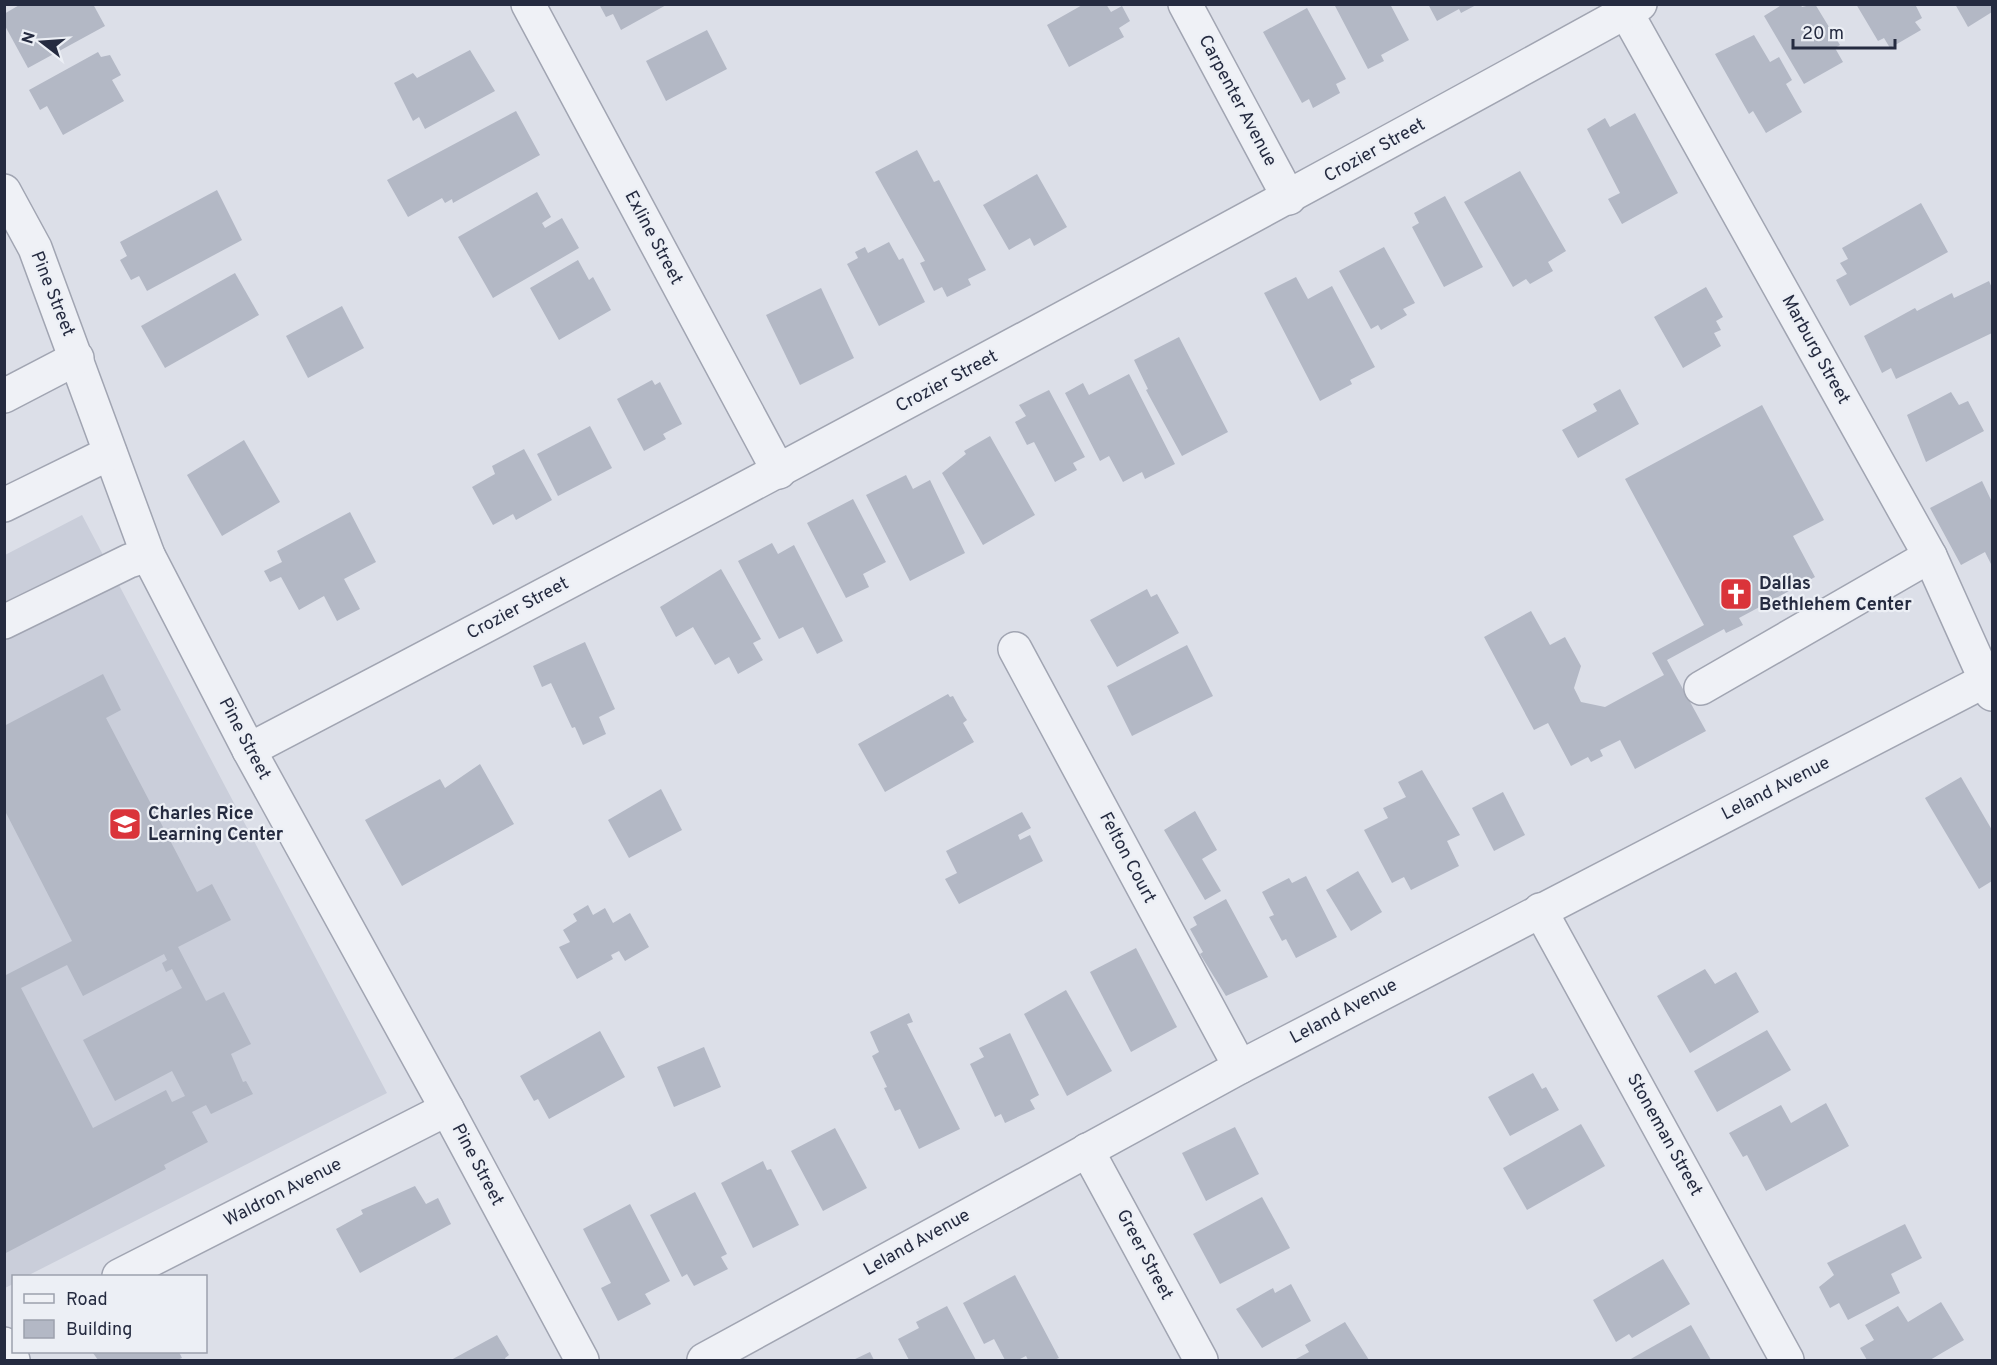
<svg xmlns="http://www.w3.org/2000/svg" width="1997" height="1365" viewBox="0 0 1997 1365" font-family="Overpass,sans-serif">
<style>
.built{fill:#caceda}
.building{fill:#b3b8c5;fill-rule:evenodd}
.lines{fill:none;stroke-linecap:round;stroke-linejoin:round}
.minor-casing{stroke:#a1a5b2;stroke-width:36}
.minor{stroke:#eff1f6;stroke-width:33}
.labels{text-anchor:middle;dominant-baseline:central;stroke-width:4.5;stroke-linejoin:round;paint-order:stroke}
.street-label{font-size:18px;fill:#252b40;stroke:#eceff5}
.poi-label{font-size:18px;font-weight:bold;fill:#252b40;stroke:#eceff5;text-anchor:start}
</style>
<rect width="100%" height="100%" fill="#dcdfe8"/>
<polygon class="built" points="82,515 387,1093 27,1276 14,1276 13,1284 5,1288 5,555"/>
<g class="building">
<polygon points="21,4 93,4 105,26 28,68 4,24 4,14"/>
<polygon points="599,4 668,4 621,30 613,14 606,17"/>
<polygon points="1084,4 1106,4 1111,12 1122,6 1130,21 1119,28 1124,37 1069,67 1047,25"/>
<polygon points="1334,4 1390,4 1409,40 1381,55 1384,61 1368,69"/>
<polygon points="1428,4 1478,4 1461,13 1459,9 1437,21"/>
<polygon points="1783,4 1800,4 1802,7 1815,4 1840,45 1835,48 1843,62 1804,84 1764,16"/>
<polygon points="1856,4 1915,4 1922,18 1915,22 1921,30 1890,48 1884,38 1878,41"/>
<polygon points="1955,4 1992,4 1992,12 1968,27"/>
<polygon points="1307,8 1346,79 1336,84 1340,93 1313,108 1309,99 1302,103 1263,32"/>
<polygon points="707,30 727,69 666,101 646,61"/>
<polygon points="1754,35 1770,62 1779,57 1792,80 1786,84 1802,112 1766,133 1753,111 1749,114 1715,54"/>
<polygon points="470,50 495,91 425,129 419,117 413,121 394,83 413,73 417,78"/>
<polygon points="98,52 101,57 110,55 121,75 112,80 124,101 63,135 47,106 40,110 29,90"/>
<polygon points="516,111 540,155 453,203 452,199 445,203 442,198 408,217 387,180"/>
<polygon points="1635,113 1678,193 1622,224 1608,199 1620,193 1587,129 1605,118 1610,127"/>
<polygon points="917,150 934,182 939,180 986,270 968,279 971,285 947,297 942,287 934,291 920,263 925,261 875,172"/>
<polygon points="1520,171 1566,251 1548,262 1553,271 1530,284 1526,279 1513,287 1464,202"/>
<polygon points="1037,174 1067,227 1034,246 1030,238 1009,250 983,205"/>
<polygon points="217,190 242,240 147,291 139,276 131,280 120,260 127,256 120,242"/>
<polygon points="537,192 551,217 542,223 545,228 562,218 579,248 493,298 458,237"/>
<polygon points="1445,196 1483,267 1444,287 1412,227 1419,223 1414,213"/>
<polygon points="1921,203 1948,252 1850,306 1836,280 1847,274 1840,263 1848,259 1842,248"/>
<polygon points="889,242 899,260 903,258 925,302 879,326 847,264 858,258 855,252 865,247 868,253"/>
<polygon points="1384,247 1415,303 1403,309 1407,315 1381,330 1378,325 1371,329 1339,271"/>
<polygon points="578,260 589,280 593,277 611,310 559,340 530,288"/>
<polygon points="235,273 259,315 165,368 141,326"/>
<polygon points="1296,277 1308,299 1332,286 1375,367 1350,380 1352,384 1320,401 1264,293"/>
<polygon points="1989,281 1992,288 1992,333 1896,379 1891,368 1882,373 1864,336 1915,308 1917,311 1952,293 1954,298"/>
<polygon points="1706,287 1723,317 1716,321 1721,330 1714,333 1721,346 1683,368 1654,317"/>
<polygon points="821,288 854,358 800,385 766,315"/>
<polygon points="342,306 364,348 308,378 286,336"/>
<polygon points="1179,337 1228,432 1182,456 1146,390 1148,389 1134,360"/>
<polygon points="1129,374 1175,464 1145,479 1142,472 1123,482 1109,456 1100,461 1065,393 1083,383 1089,395"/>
<polygon points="652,380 655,385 660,382 682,424 663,434 666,439 644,451 617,399"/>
<polygon points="1620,389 1639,424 1578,458 1562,430 1597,411 1593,404"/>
<polygon points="1049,390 1085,457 1073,463 1077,470 1055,482 1034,442 1027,445 1015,422 1026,416 1019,405"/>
<polygon points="1951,392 1959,405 1968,401 1984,431 1926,462 1907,415"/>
<polygon points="1762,405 1824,520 1793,536 1815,577 1739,618 1743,625 1726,633 1724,629 1667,660 1706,731 1635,769 1620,740 1600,750 1603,756 1591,762 1588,757 1571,766 1548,723 1534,730 1484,637 1531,611 1550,645 1565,637 1581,666 1574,688 1581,702 1605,707 1664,675 1652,653 1704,625 1625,479"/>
<polygon points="590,426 612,468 558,496 537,454"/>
<polygon points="990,436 1035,515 983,545 942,473 966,454 964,451"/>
<polygon points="244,440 280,502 222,536 187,475"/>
<polygon points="524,449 552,500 516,520 513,514 493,525 472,487 495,474 492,466"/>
<polygon points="906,475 913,489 930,480 965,553 910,581 866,495"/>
<polygon points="1982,481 1992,502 1992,566 1985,552 1961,565 1930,508"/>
<polygon points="853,499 886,562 863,574 869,587 846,598 807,523"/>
<polygon points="350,512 376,562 344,579 360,609 337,621 324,596 299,610 281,577 270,582 264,571 282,562 277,551"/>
<polygon points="772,543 778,554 794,545 843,641 817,654 803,627 779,639 738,561"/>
<polygon points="721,569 761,639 753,643 763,660 738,674 729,657 715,665 693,627 676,637 660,607"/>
<polygon points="1147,589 1151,597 1157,594 1179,633 1117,667 1090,620"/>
<polygon points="585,642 615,709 599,717 606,734 583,745 575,727 572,728 551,683 542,687 533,666"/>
<polygon points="1187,645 1213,696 1132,736 1107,686"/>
<path d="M103 674 121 710 106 718 197 892 212 884 231 920 178 947 206 1001 224 992 251 1044 231 1054 243 1082 246 1081 253 1094 211 1114 206 1105 192 1112 208 1142 164 1165 166 1169 4 1254V976L72 941 4 809V726ZM164 954 167 960 162 963 166 972 172 969 182 988 83 1040 115 1101 172 1071 185 1096 172 1102 166 1090 93 1128 21 988 67 965 83 996Z"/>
<polygon points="948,694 950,697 953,696 964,716 967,720 963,723 974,742 885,792 858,744"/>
<polygon points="480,764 514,824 402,886 365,820 440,779 445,788"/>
<polygon points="1422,770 1460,835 1447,841 1459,866 1411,890 1404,877 1392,883 1364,830 1388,818 1383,808 1406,797 1398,782"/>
<polygon points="1961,777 1992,830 1992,881 1979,889 1925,798"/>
<polygon points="661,789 682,830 629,858 608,820"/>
<polygon points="1503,792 1525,835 1494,851 1472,808"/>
<polygon points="1195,811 1217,850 1202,859 1221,891 1205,900 1164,830"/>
<polygon points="1022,812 1031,828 1018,835 1020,840 1030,835 1043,861 959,904 945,879 957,873 946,851"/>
<polygon points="1358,871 1382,912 1351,931 1326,890"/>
<polygon points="1306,876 1337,937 1296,958 1286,939 1282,941 1269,917 1274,915 1262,892 1289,878 1292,883"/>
<polygon points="1226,899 1268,977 1226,996 1200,954 1203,952 1190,929 1197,925 1193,917"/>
<polygon points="588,905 593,915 605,908 613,923 630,913 649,947 625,961 619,951 611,955 613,959 577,979 559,947 570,942 563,930 577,921 573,914"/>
<polygon points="1136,948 1177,1027 1131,1052 1090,972"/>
<polygon points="1705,969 1715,984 1736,972 1759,1012 1690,1053 1657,996"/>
<polygon points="1066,990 1112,1071 1067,1096 1024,1014"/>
<polygon points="909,1013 913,1022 907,1024 960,1129 919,1149 900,1109 895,1111 884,1088 887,1087 872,1056 879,1052 870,1032"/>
<polygon points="1767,1030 1791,1070 1717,1112 1694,1071"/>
<polygon points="600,1031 625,1077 549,1119 538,1099 534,1101 520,1076"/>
<polygon points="1010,1033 1039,1095 1030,1100 1035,1109 1005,1123 1001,1114 995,1117 970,1064 984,1057 979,1048"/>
<polygon points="704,1047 721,1087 674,1107 657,1067"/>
<polygon points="1533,1073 1542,1089 1546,1087 1559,1110 1510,1136 1488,1097"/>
<polygon points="1826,1103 1849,1146 1766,1191 1747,1155 1743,1157 1729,1133 1781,1105 1791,1123"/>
<polygon points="1581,1124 1605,1166 1527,1210 1503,1168"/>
<polygon points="1235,1127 1259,1174 1206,1201 1182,1153"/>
<polygon points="835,1128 867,1188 823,1211 791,1151"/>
<polygon points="763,1161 767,1170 771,1169 799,1225 753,1248 721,1183"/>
<polygon points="415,1186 426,1204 438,1198 451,1224 360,1273 336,1229 363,1214 361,1210"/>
<polygon points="695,1192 727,1254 721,1257 728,1269 694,1286 687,1274 682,1277 650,1215"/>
<polygon points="1262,1197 1290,1248 1220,1284 1193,1234"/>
<polygon points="630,1204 670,1281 645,1294 651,1304 618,1321 601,1288 611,1283 583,1229"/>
<polygon points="1905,1224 1922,1258 1891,1274 1900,1293 1848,1320 1839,1303 1830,1308 1819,1287 1834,1275 1827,1263"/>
<polygon points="1663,1259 1690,1304 1632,1338 1629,1334 1616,1342 1593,1300"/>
<polygon points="1015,1275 1059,1358 1054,1360 1028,1360 1026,1356 1018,1360 1005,1360 994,1339 984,1344 963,1303"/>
<polygon points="1291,1284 1311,1321 1262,1348 1236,1309 1273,1288 1275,1293"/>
<polygon points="1941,1302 1964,1340 1930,1360 1867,1360 1860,1348 1874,1340 1865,1325 1898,1306 1908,1322"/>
<polygon points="947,1306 976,1360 909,1360 898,1339 919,1328 916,1322"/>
<polygon points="1345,1322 1369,1360 1294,1360 1309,1352 1305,1345"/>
<polygon points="1691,1325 1711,1360 1629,1360"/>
<polygon points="497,1335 509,1355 505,1358 506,1360 451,1360"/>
<polygon points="96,1352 179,1352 182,1358 177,1360 98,1360 93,1353"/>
<polygon points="870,1352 874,1360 853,1360"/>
</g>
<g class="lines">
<g class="minor-casing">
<g id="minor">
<polyline points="528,4 779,472"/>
<polyline points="1185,4 1289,198"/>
<polyline points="1626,12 1930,556 1992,694"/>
<polyline points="4,191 35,248 148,555 249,750 447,1109 582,1360"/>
<polyline points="4,396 77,358"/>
<polyline points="4,505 110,453"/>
<polyline points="4,622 129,561 148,555"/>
<polyline points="1015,649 1240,1067"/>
<polyline points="1701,688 1930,556"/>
<path d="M249 750C715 506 1179 258 1640 4"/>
<polyline points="1540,910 1787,1360"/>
<polyline points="1087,1150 1201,1360"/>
<polyline points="119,1276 447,1109"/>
<polyline points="4,1344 13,1360"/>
<polyline points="704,1360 1240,1067 1992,677"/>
</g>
</g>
<use href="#minor" class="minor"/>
</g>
<defs>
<g id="church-square" transform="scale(1.725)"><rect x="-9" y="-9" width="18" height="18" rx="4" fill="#da343a" stroke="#eceff5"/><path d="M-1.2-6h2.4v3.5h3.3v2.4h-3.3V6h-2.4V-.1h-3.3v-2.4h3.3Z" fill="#fff"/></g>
<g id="school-square" transform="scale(1.725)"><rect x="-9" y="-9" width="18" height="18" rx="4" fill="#da343a" stroke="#eceff5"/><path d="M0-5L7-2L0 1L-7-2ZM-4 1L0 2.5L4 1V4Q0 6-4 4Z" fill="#fff"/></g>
</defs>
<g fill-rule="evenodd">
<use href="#church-square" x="1736" y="594"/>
<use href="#school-square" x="125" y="824"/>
</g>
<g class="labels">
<g class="street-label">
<text transform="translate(1237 101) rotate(62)">Carpenter Avenue</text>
<text transform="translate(1375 151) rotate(-29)">Crozier Street</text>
<text transform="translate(653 238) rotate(62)">Exline Street</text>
<text transform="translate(52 294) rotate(68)">Pine Street</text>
<text transform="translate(1815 350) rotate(61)">Marburg Street</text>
<text transform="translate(947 382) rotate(-28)">Crozier Street</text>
<text transform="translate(518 609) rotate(-28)">Crozier Street</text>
<text transform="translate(244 739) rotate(62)">Pine Street</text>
<text transform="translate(1776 789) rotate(-27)">Leland Avenue</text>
<text transform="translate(1127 858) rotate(62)">Felton Court</text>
<text transform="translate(1344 1012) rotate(-28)">Leland Avenue</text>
<text transform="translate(1664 1135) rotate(61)">Stoneman Street</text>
<text transform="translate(477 1165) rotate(62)">Pine Street</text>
<text transform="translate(283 1193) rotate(-27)">Waldron Avenue</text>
<text transform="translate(917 1243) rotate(-29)">Leland Avenue</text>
<text transform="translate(1144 1255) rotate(62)">Greer Street</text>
</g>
<g class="poi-label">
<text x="1759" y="584">Dallas<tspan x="1759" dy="21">Bethlehem Center</tspan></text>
<text x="148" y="814">Charles Rice<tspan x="148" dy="21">Learning Center</tspan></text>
</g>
</g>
<rect width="1997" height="1365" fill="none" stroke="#252b40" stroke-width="12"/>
<rect x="12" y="1275" width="195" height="78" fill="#eceff5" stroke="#9ca1ad" stroke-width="1.5"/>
<rect x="24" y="1294" width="30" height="9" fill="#eff1f6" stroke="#9ca1ad" stroke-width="1.5"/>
<text x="66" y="1305" font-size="18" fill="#252b40">Road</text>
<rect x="24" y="1320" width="30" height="18" fill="#b3b8c5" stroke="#9ca1ad" stroke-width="1.5"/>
<text x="66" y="1335" font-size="18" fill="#252b40">Building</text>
<g transform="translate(42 42) rotate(287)" stroke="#eceff5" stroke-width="4.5" paint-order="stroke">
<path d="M0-4.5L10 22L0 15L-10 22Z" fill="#252b40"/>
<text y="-9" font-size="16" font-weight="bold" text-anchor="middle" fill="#252b40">N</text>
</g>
<path d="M1793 39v9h102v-9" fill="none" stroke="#252b40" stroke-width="3"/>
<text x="1802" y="39" font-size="18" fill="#252b40" stroke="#eceff5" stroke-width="4.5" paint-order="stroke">20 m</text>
</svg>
